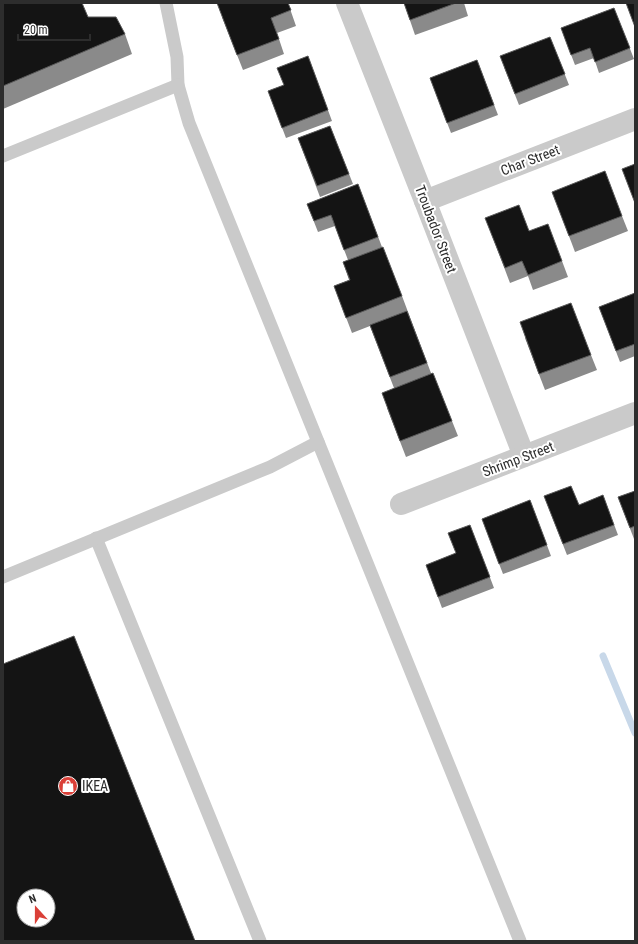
<svg xmlns="http://www.w3.org/2000/svg" width="638" height="944" viewBox="0 0 638 944" font-family="'Roboto Condensed',sans-serif">
<style>
.lines{fill:none;stroke-linecap:round;stroke-linejoin:round}
.stream{stroke:#c8d8e9;stroke-width:7}
.lane{stroke:#cacaca;stroke-width:13}
.street{stroke:#cacaca;stroke-width:22}
.wall{fill:#8a8a8a}
.building{fill:#141414;stroke:#5a5a5a;fill-rule:evenodd}
.labels{text-anchor:middle;dominant-baseline:central;stroke-width:4;stroke-linejoin:round;paint-order:stroke}
.street-label{font-size:14px;fill:#2d2d2d;stroke:#fff}
.poi-label{font-size:14px;fill:#2d2d2d;stroke:#fff;text-anchor:start}
</style>
<rect width="100%" height="100%" fill="#fff"/>
<g class="lines">
<polyline class="stream" points="603,656 635,733"/>
<g class="lane">
<polyline points="166,3 177,57 178,85 189,123 520,941"/>
<polyline points="3,156 178,85"/>
<polyline points="96,538 260,941"/>
<polyline points="3,577 270,467 318,442"/>
</g>
<g class="street">
<polyline points="347,3 425,201 524,456"/>
<polyline points="425,201 635,119"/>
<polyline points="401,504 635,413"/>
</g>
</g>
<g class="wall">
<polygon points="3,3 88,17 125,34 132,54 3,109"/>
<polygon points="288,3 296,26 277,33 284,54 243,70 222,17"/>
<polygon points="404,3 464,3 468,16 415,35"/>
<polygon points="614,8 634,59 599,73 594,58 575,65 561,28"/>
<polygon points="550,37 569,85 519,105 504,67"/>
<polygon points="308,56 332,121 286,138 268,91 284,85"/>
<polygon points="477,60 498,115 451,133 430,78"/>
<polygon points="330,126 353,184 320,197 298,138"/>
<polygon points="358,184 382,247 402,296 431,373 452,421 458,436 406,457 387,408 394,388 370,326 352,333 334,286 349,280 343,262 348,260 335,226 318,232 307,204"/>
<polygon points="558,207 622,216 628,231 575,252"/>
<polygon points="529,231 562,261 568,277 533,290 528,276 510,283 491,233"/>
<polygon points="635,293 635,356 620,362 599,307"/>
<polygon points="525,338 591,355 597,370 545,390"/>
<polygon points="635,491 635,538 634,539 618,497"/>
<polygon points="603,495 618,535 567,555 544,496 579,505"/>
<polygon points="530,500 551,556 503,574 482,519"/>
<polygon points="470,525 494,588 442,608 426,565 456,553"/>
</g>
<g class="building">
<polygon points="3,3 82,3 88,17 116,17 125,34 3,86"/>
<polygon points="217,3 288,3 291,10 271,18 279,39 237,55"/>
<polygon points="404,3 456,3 410,20"/>
<polygon points="626,3 635,3 635,27"/>
<polygon points="614,8 630,48 595,62 590,48 571,55 561,28"/>
<polygon points="550,37 565,74 515,94 500,56"/>
<polygon points="308,56 328,110 282,128 268,91 284,85 277,68"/>
<polygon points="477,60 494,105 447,123 430,78"/>
<polygon points="330,126 349,174 317,186 298,138"/>
<polygon points="635,164 635,203 622,169"/>
<polygon points="605,171 622,216 569,236 552,192"/>
<polygon points="358,184 378,237 344,250 331,215 314,221 307,204"/>
<polygon points="519,205 529,231 548,224 562,261 528,275 522,261 505,268 485,218"/>
<polygon points="383,247 402,296 346,318 334,286 350,280 343,262"/>
<polygon points="635,293 635,344 616,351 599,307"/>
<polygon points="571,303 591,355 539,374 520,322"/>
<polygon points="407,311 427,363 390,377 370,325"/>
<polygon points="433,373 452,421 400,441 382,393"/>
<polygon points="571,486 579,505 603,495 614,525 563,544 544,496"/>
<polygon points="635,491 635,526 630,528 618,497"/>
<polygon points="530,500 547,545 499,564 482,519"/>
<polygon points="470,525 490,577 438,597 426,565 456,553 448,533"/>
<path d="M74 636 195 941H3V664ZM24 896H48V920H24Z"/>
</g>
<defs>
<g id="shop-disc" transform="scale(1)"><circle r="9.5" fill="#da4038" stroke="#fff"/><path d="M-5-2.5h2.3a2.7 3.5 0 0 1 5.4 0H5L5.5 6h-11ZM-1.5-2.5h3a1.5 2.3 0 0 0-3 0Z" fill="#fff"/></g>
</defs>
<g fill-rule="evenodd">
<use href="#shop-disc" x="68" y="786"/>
</g>
<g class="labels">
<g class="street-label">
<text transform="translate(530 160) rotate(-21)">Char Street</text>
<text transform="translate(436 229) rotate(69)">Troubador Street</text>
<text transform="translate(518 459) rotate(-21)">Shrimp Street</text>
</g>
<g class="poi-label">
<text x="82" y="786">IKEA</text>
</g>
</g>
<rect width="638" height="944" fill="none" stroke="#2d2d2d" stroke-width="8"/>
<g transform="translate(36 908) rotate(339)"><circle r="19" fill="#ffffff" stroke="#ababab"/>
<path d="M0-3L7 15L0 10L-7 15Z" fill="#da4038"/>
<text y="-6" font-size="11" font-weight="bold" text-anchor="middle" fill="#2d2d2d">N</text>
</g>
<path d="M18 34v6h72v-6" fill="none" stroke="#2d2d2d" stroke-width="2"/>
<text x="24" y="34" font-size="12" fill="#2d2d2d" stroke="#ffffff" stroke-width="3" paint-order="stroke">20 m</text>
</svg>
